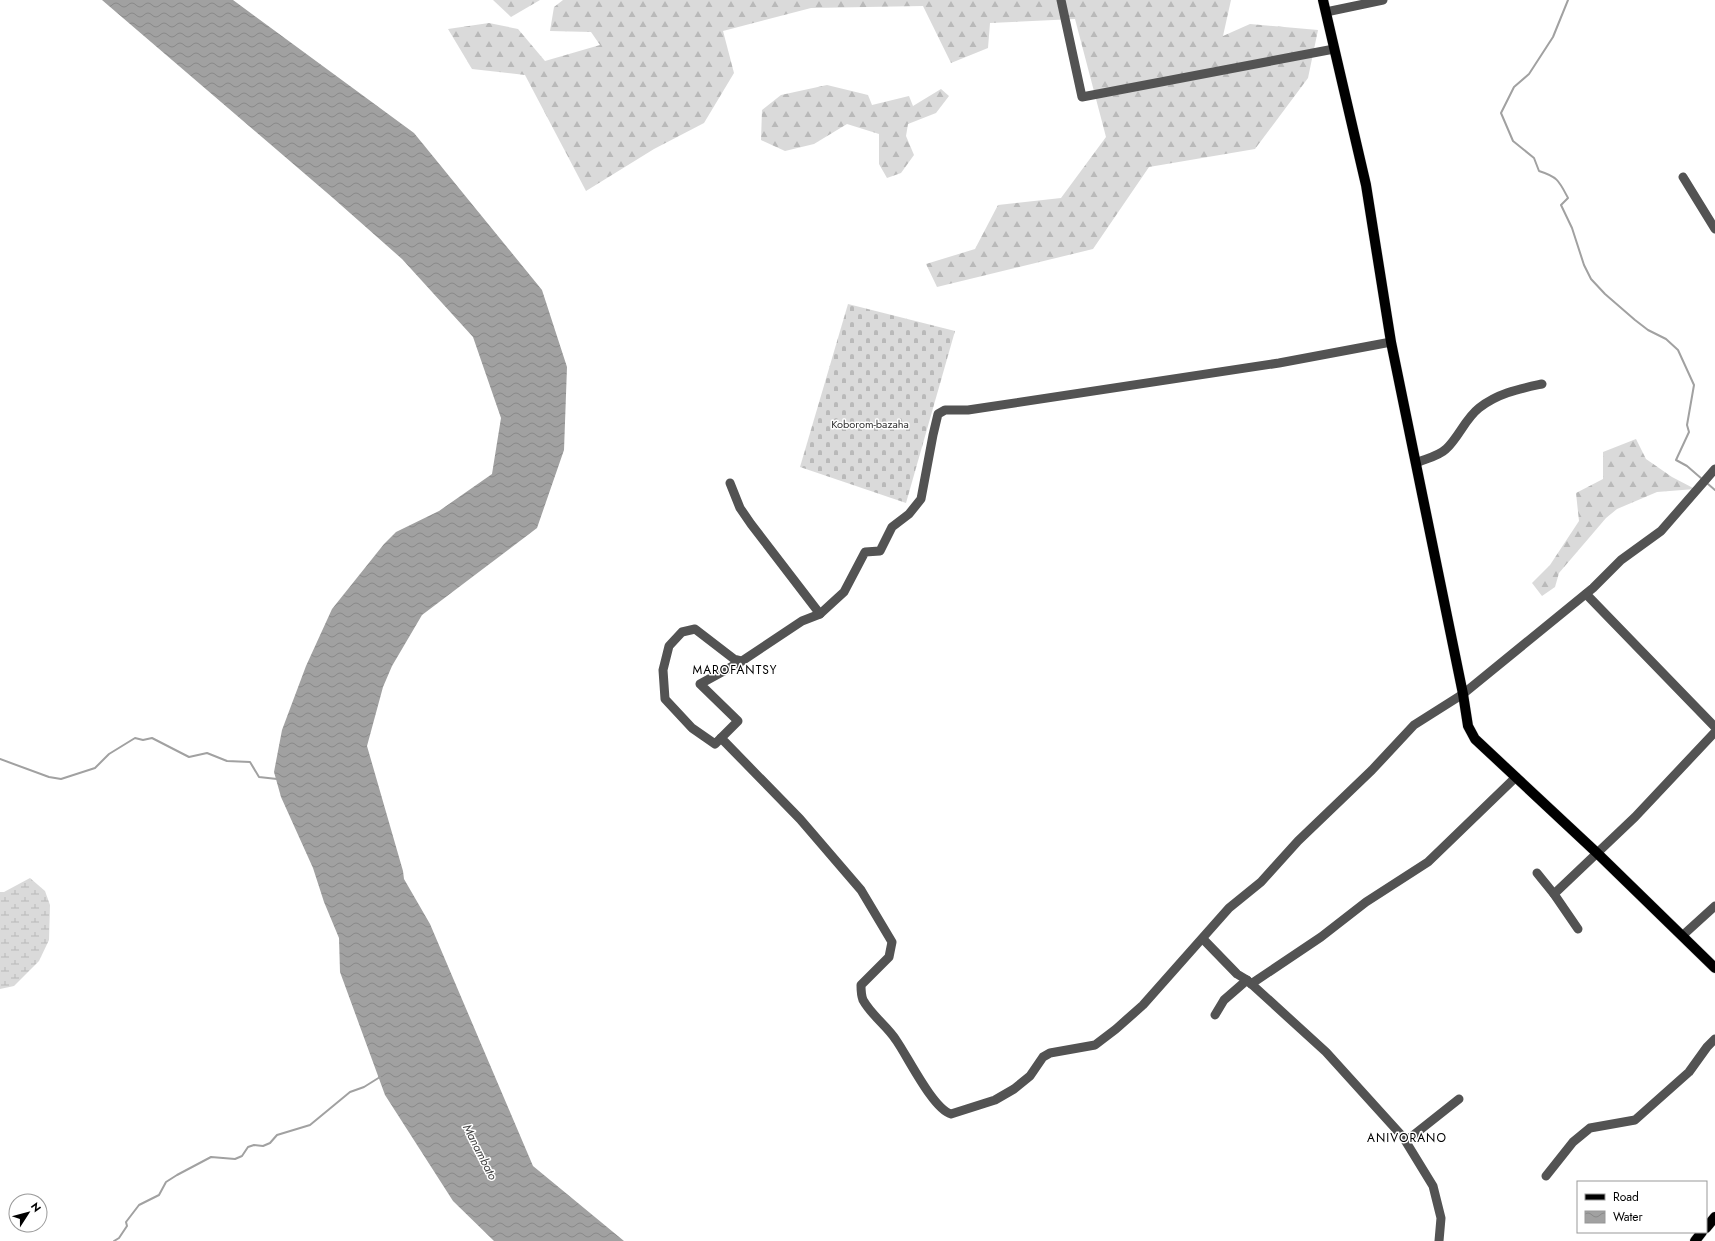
<svg xmlns="http://www.w3.org/2000/svg" width="1715" height="1241" viewBox="0 0 1715 1241" font-family="Jost,sans-serif">
<style>
.forest{fill:url(#forest-firs)}
.wetland{fill:url(#wetland-marsh)}
.cemetery{fill:url(#cemetery-stones)}
.water{fill:url(#water-waves)}
.lines{fill:none;stroke-linecap:round;stroke-linejoin:round}
.stream{stroke:#a1a1a1;stroke-width:2}
.major-casing{stroke:#dbdbdb;stroke-width:11}
.minor{stroke:#535353;stroke-width:9}
.major{stroke:#000;stroke-width:10}
.labels{text-anchor:middle;dominant-baseline:central;stroke-width:3;stroke-linejoin:round;paint-order:stroke}
.park-label{font-size:11px;fill:#313131;stroke:#fff}
.neighbourhood-label{font-size:12px;letter-spacing:1px;fill:#000;stroke:#fff}
.water-label{font-size:12px;font-style:italic;fill:#424242;stroke:#fff}
</style>
<defs>
<pattern id="forest-firs" width="22" height="20" patternUnits="userSpaceOnUse"><rect width="22" height="20" fill="#dadada"/><path d="M5 1l3.5 6h-7zM16 11l3.5 6h-7z" fill="#b9b9b9"/></pattern>
<pattern id="wetland-marsh" width="20" height="14" patternUnits="userSpaceOnUse"><rect width="20" height="14" fill="#dadada"/><path d="M1 5h8M5 5V1M11 12h8M15 12V8" fill="none" stroke="#b9b9b9"/></pattern>
<pattern id="cemetery-stones" width="16" height="16" patternUnits="userSpaceOnUse"><rect width="16" height="16" fill="#dadada"/><path d="M2 7V4a2 2 0 0 1 4 0v3zM10 15v-3a2 2 0 0 1 4 0v3z" fill="#b9b9b9"/></pattern>
<pattern id="water-waves" width="16" height="10" patternUnits="userSpaceOnUse"><rect width="16" height="10" fill="#a1a1a1"/><path d="M0 5q4-4 8 0t8 0" fill="none" stroke="#898989"/></pattern>
</defs>
<rect width="100%" height="100%" fill="#fff"/>
<g class="forest">
<polygon points="493,0 540,0 511,17"/>
<polygon points="563,0 1231,0 1223,36 1250,24 1318,30 1308,78 1255,149 1149,167 1093,249 937,287 926,264 975,249 998,205 1061,198 1106,137 1075,19 990,23 988,48 951,63 923,6 811,8 723,31 734,73 704,123 654,149 586,191 525,75 472,69 448,29 489,23 518,29 545,61 600,45 591,32 550,31 554,7"/>
<polygon points="827,85 868,95 872,105 909,96 913,106 941,89 949,96 936,113 908,124 906,136 914,155 901,173 887,178 879,164 879,134 847,124 814,144 785,151 761,140 762,110 781,95"/>
<polygon points="1636,439 1646,459 1672,477 1695,489 1657,492 1617,509 1606,518 1559,573 1555,587 1542,596 1532,583 1550,565 1579,521 1576,493 1603,479 1603,452"/>
</g>
<polygon class="wetland" points="30,878 45,891 50,905 49,940 39,961 14,986 0,989 0,892 4,892"/>
<polygon class="cemetery" points="848,304 955,331 906,503 800,467"/>
<polygon class="water" points="102,0 233,0 414,133 542,290 567,367 564,450 537,528 422,615 392,666 383,687 367,746 403,871 404,879 430,924 533,1166 624,1241 494,1241 453,1201 385,1095 340,972 339,938 324,902 313,868 281,797 274,772 282,730 306,666 332,609 384,544 396,532 439,511 492,474 501,418 473,337 402,259 333,198"/>
<g class="lines">
<g class="stream">
<path d="M1568 0 1553 37 1529 74 1514 87 1501 113 1513 141 1534 158 1539 171C1558 177 1559 181 1568 198L1561 205 1572 228 1584 265 1591 279 1605 294 1635 320 1648 330 1666 339 1678 350 1694 385 1687 425 1689 432 1676 460 1687 466 1702 479"/>
<polyline points="1708,484 1715,490"/>
<polyline points="0,759 49,777 61,779 95,768 109,754 135,738 143,740 152,738 189,757 207,753 227,761 250,762 259,777 277,779"/>
<polyline points="114,1241 119,1238 127,1226 126,1222 139,1205 159,1195 166,1182 177,1175 211,1157 235,1159 242,1156 248,1147 254,1145 263,1146 270,1143 277,1135 310,1125 350,1092 364,1087 380,1077"/>
</g>
<g class="major-casing">
<g id="major">
<polyline points="1323,0 1366,185 1391,342 1463,694 1468,726 1475,739 1597,853 1715,968"/>
<polyline points="1706,1228 1715,1217"/>
<polyline points="1695,1241 1702,1232"/>
</g>
</g>
<g class="minor">
<polyline points="1061,0 1082,97 1334,49"/>
<polyline points="1326,12 1383,0"/>
<polyline points="1683,177 1715,229"/>
<path d="M1416 463C1425 459 1439 456 1446 449 1459 437 1465 419 1479 408 1498 393 1519 389 1542 384"/>
<polyline points="730,483 740,508 751,524 820,614"/>
<polyline points="1586,594 1715,727"/>
<path d="M742 661 700 684 738 721 721 738 800 819 861 890 892 942 889 957 861 985C861 990 861 995 863 1000 872 1016 887 1026 896 1040 908 1057 933 1109 951 1114L995 1100 1014 1089 1030 1076 1043 1057 1050 1053 1095 1045 1116 1029 1143 1005 1229 908 1261 882 1298 841 1372 770 1414 725 1463 694 1593 588 1621 560 1661 531 1715 469"/>
<polyline points="721,738 715,744 692,728 665,699 663,670 669,646 682,632 695,629 734,659 742,661 802,621 820,614 844,592 865,552 880,551 892,527 909,514 921,499 933,435 938,414 945,410 968,410 1279,363 1391,342"/>
<polyline points="1537,873 1554,894 1578,929"/>
<polyline points="1554,894 1635,817 1715,732"/>
<polyline points="1682,936 1715,906"/>
<polyline points="1203,939 1237,974 1247,980 1326,1052 1403,1137 1433,1186 1441,1218 1439,1241"/>
<polyline points="1251,984 1321,937 1366,902 1428,862 1516,777"/>
<polyline points="1215,1015 1224,1000 1247,980"/>
<polyline points="1406,1141 1459,1099"/>
<polyline points="1546,1176 1573,1142 1590,1128 1635,1120 1689,1072 1707,1047 1715,1039"/>
</g>
<use href="#major" class="major"/>
</g>
<g class="labels">
<g class="park-label">
<text x="870" y="424">Koborom-bazaha</text>
</g>
<g class="neighbourhood-label">
<text x="735" y="670">MAROFANTSY</text>
<text x="1407" y="1138">ANIVORANO</text>
</g>
<g class="water-label">
<text transform="translate(480 1152) rotate(63)">Manambato</text>
</g>
</g>
<rect x="1577" y="1181" width="130" height="52" fill="#ffffff" stroke="#999999"/>
<rect x="1585" y="1194" width="20" height="6" fill="#000000" stroke="#999999"/>
<text x="1613" y="1201" font-size="12" fill="#000000">Road</text>
<rect x="1585" y="1211" width="20" height="12" fill="url(#water-waves)" stroke="#999999"/>
<text x="1613" y="1221" font-size="12" fill="#000000">Water</text>
<g transform="translate(28 1213) rotate(54)"><circle r="19" fill="#ffffff" stroke="#999999"/>
<path d="M0-3L7 15L0 10L-7 15Z" fill="#000000"/>
<text y="-6" font-size="11" font-weight="bold" text-anchor="middle" fill="#000000">N</text>
</g>
</svg>
